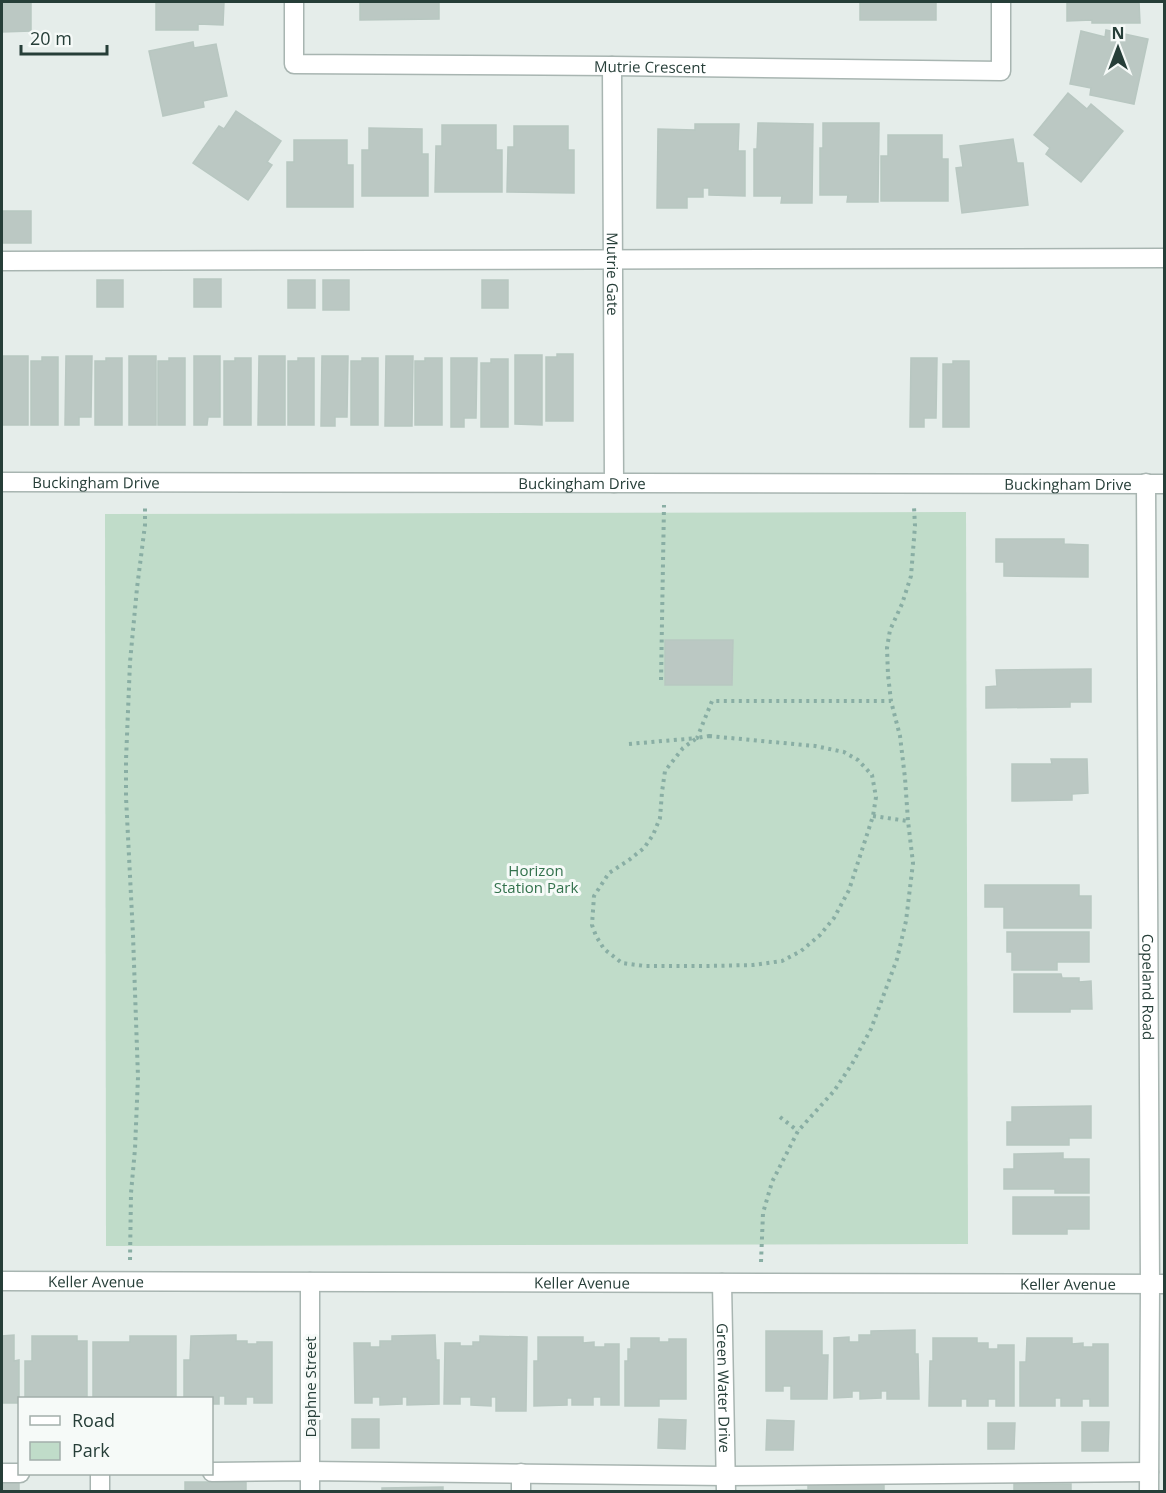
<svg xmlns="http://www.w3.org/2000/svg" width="1166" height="1493" viewBox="0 0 1166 1493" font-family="'Open Sans',sans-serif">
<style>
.green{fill:#c0dcc9}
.building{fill:#bbc8c3;stroke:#b8c7c1;stroke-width:1.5}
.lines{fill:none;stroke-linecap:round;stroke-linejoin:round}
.minor-casing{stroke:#a8b5b1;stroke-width:21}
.path{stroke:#89aea4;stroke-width:4;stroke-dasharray:3 4.5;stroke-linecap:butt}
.minor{stroke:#fff;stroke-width:18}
.labels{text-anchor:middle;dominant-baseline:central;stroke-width:6;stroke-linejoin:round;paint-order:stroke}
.street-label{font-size:15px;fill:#263e38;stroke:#f6faf8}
.park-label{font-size:15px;fill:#33724d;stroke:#f6faf8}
</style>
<rect width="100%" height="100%" fill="#e5edea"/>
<polygon class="green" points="966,512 968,1244 106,1246 105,514"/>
<g class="building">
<polygon points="2,2 31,2 31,31 2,32"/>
<polygon points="156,2 224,2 223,25 198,24 198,30 156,30"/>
<polygon points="360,2 439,2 439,19 360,20"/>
<rect x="860" y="2" width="76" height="18"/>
<polygon points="1067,2 1139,2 1140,23 1092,23 1092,20 1067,21"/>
<polygon points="1106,30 1148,39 1134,104 1090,95 1091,88 1070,84 1081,31 1105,37"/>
<polygon points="193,42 194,48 216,44 227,96 203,101 204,107 163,116 149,51"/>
<polygon points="1068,93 1087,109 1091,104 1123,131 1081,182 1046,154 1050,148 1034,135"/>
<polygon points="236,111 281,141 267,162 272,165 248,200 193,163 219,126 224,129"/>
<polygon points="758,123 813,124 812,203 781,203 782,196 754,196 754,149 757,149"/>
<polygon points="823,123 879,123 878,202 847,202 848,195 820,195 820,148 823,148"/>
<polygon points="695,124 739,124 738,151 745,151 745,196 709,195 709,188 703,188 703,197 687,197 687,208 657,208 658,129 695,130"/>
<polygon points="442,125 496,125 496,150 502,150 502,192 435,192 436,146 442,146"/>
<polygon points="514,126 568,126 568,150 574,150 574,193 507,192 508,147 514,147"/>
<polygon points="369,128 422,129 422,154 428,154 428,196 362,196 362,150 369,150"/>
<polygon points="888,135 942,135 942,159 948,159 948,201 881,201 881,156 888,156"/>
<polygon points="1013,139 1017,163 1023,163 1028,205 962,213 956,168 963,167 960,146"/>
<polygon points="294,140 347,140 347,165 353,165 353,207 287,207 287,162 294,162"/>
<rect x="2" y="211" width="29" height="32"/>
<rect x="194" y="279" width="27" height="28"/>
<rect x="97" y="280" width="26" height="27"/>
<rect x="288" y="280" width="27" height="28"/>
<rect x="323" y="280" width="26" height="30"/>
<rect x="482" y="280" width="26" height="28"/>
<polygon points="557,354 573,354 573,421 546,421 546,357 557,357"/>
<polygon points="515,355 542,355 542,425 515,424"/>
<rect x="2" y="356" width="26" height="69"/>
<polygon points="66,356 92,356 91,417 79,417 79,425 65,425"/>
<rect x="129" y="356" width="27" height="69"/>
<polygon points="194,356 220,356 220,417 208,417 207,425 194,425"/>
<polygon points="259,356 285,356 285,425 258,425"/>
<polygon points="322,356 348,356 347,417 335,417 335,426 321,426"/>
<polygon points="386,356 413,356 412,426 385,426"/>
<polygon points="42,357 58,357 58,425 31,425 31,361 42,361"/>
<polygon points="106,358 122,358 122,425 95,425 95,361 106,361"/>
<polygon points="169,358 185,358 185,425 158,425 158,361 169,361"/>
<polygon points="235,358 251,358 251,425 224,425 224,361 235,361"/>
<polygon points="298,358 314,358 314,425 288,425 288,361 298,361"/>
<polygon points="362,358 378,358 378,425 351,425 351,361 362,361"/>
<polygon points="425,358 442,358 442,425 415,425 415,361 425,361"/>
<polygon points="451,358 477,358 476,418 464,418 464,427 451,427"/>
<polygon points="911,358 937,358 936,418 924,418 924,427 910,427"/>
<polygon points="491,359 508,359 508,427 481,427 481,363 491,363"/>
<polygon points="953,361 969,361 969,427 943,427 943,364 953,364"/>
<polygon points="996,539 1064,539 1064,544 1088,545 1088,577 1004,576 1004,562 996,562"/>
<polygon points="665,640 733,640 732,685 665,685"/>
<polygon points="1091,669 1091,702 1070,702 1070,707 986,708 986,687 997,686 996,670"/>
<polygon points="1051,759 1087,759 1088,793 1072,794 1072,800 1012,801 1012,764 1052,764"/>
<polygon points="985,885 1079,885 1079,896 1091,896 1091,928 1004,928 1004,907 985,907"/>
<polygon points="1007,932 1089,932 1089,962 1057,962 1057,970 1012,970 1012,952 1007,952"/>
<polygon points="1014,974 1061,974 1062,978 1079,978 1079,982 1091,981 1092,1009 1070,1009 1070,1012 1014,1012"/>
<polygon points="1091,1106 1091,1138 1069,1138 1069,1145 1007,1145 1007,1122 1012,1122 1012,1107"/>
<polygon points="1063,1153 1063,1159 1089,1159 1089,1193 1055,1193 1055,1189 1004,1189 1004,1169 1014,1169 1014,1154"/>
<polygon points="1013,1197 1089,1197 1089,1229 1067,1229 1067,1234 1013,1234"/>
<polygon points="915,1330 915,1354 918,1354 919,1399 887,1399 887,1391 881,1391 881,1398 860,1399 860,1391 852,1391 852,1397 834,1398 834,1338 849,1337 849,1342 859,1342 859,1335 871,1335 871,1331"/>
<polygon points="766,1331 822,1331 822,1355 828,1355 827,1399 791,1399 791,1386 783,1386 783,1391 766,1391"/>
<polygon points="14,1335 14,1361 19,1360 19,1403 2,1403 2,1336"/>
<polygon points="236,1335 236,1341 247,1341 247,1344 257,1344 257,1342 272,1342 272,1403 254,1403 254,1397 246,1397 246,1404 225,1404 225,1396 219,1396 219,1404 212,1404 212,1398 184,1398 184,1360 190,1360 191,1336"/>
<polygon points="435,1335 436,1360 439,1360 439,1404 407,1405 407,1397 402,1397 402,1404 380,1405 380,1397 372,1397 372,1403 355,1403 354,1343 370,1343 370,1347 380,1347 380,1341 392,1341 392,1336"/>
<polygon points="32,1336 77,1336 77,1341 87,1341 87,1398 67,1398 67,1397 61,1397 61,1398 25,1398 25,1361 32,1361"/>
<polygon points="130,1336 176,1336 176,1398 119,1398 119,1397 93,1398 93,1342 130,1342"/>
<polygon points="480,1336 527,1337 526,1411 496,1411 496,1397 491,1397 491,1406 471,1405 471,1397 460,1397 460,1404 444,1404 445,1343 460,1343 460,1346 473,1346 473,1342 480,1342"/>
<polygon points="538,1337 583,1337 583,1343 594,1342 594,1347 605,1347 605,1344 619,1344 619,1405 601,1405 601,1397 593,1397 593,1405 572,1405 572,1398 567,1398 567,1405 534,1406 534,1361 538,1361"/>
<polygon points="631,1338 659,1338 659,1342 669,1342 669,1339 686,1339 686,1399 659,1399 659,1406 625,1406 625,1361 628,1361 628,1349 631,1349"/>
<polygon points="933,1338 977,1338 977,1343 988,1343 988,1349 998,1349 998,1345 1014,1345 1014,1406 996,1406 996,1399 988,1399 988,1406 967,1406 967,1399 961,1399 961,1406 929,1406 930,1361 933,1361"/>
<polygon points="1027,1338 1072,1338 1072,1344 1083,1343 1083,1347 1093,1347 1093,1344 1108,1344 1108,1406 1090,1406 1090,1399 1082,1399 1082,1406 1061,1406 1061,1398 1055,1398 1055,1406 1020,1406 1020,1362 1026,1362"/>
<rect x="352" y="1419" width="27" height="29"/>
<polygon points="659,1419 686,1420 685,1449 658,1448"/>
<polygon points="767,1420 794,1421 793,1450 766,1450"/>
<polygon points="1082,1422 1109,1422 1108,1451 1082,1451"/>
<polygon points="988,1423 1015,1423 1014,1449 988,1449"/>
<rect x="2" y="1482" width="17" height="10"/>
<rect x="185" y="1482" width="61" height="10"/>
<polygon points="808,1483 884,1483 884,1492 796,1492 796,1490 808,1490"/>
<rect x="1014" y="1484" width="57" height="8"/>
<polygon points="443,1487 443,1492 382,1492 382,1488"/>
</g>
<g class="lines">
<g class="minor-casing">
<g id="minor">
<path id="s1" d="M294 2V64L612 66 1001 71V2"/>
<path id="s2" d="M612 66 614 483"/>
<polyline points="2,261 1164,258"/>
<path id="s3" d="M2 482 1164 484"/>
<path id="s4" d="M1146 483 1150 1284 1149 1492"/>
<path id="s5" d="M2 1281 1164 1284"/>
<polyline points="310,1282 310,1492"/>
<path id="s6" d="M722 1283 726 1492"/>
<polyline points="212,1472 310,1471 726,1476 1149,1472"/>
<polyline points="2,1473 20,1473"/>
<polyline points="100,1492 100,1474"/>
<polyline points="521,1492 521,1473"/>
</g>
</g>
<g class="path">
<polyline points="661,680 664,505"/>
<polygon points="709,736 815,746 844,752 858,760 872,775 876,797 873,816 849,890 834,918 820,935 801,951 782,961 753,965 708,966 645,966 622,963 604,949 596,936 592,925 594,896 609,873 629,860 644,848 653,835 660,818 662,792 665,771 683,748 697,738"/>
<polyline points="629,744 697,738 712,701 891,701"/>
<polyline points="873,816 908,821"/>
<polyline points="780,1117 798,1131"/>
<polyline points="130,1260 131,1193 135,1149 138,1077 133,935 126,797 126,760 130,662 137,588 145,525 145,504"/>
<polyline points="761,1262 763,1213 772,1182 798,1131 834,1091 852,1064 871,1029 897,959 906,921 913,863 908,821 905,778 900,736 891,701 888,675 887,648 890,630 902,604 911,576 915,526 914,507"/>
</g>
<use href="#minor" class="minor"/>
</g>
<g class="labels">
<g class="street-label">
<text stroke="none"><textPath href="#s1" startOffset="418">Mutrie Crescent</textPath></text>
<text stroke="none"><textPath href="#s2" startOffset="208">Mutrie Gate</textPath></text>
<text stroke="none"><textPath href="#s3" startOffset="94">Buckingham Drive</textPath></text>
<text stroke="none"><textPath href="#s3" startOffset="580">Buckingham Drive</textPath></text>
<text stroke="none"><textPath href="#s3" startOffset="1066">Buckingham Drive</textPath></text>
<text stroke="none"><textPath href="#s4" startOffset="504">Copeland Road</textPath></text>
<text stroke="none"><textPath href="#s5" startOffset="94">Keller Avenue</textPath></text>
<text stroke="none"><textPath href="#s5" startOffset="580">Keller Avenue</textPath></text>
<text stroke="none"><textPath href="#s5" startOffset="1066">Keller Avenue</textPath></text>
<text transform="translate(310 1387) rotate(-90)">Daphne Street</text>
<text stroke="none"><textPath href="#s6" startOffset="105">Green Water Drive</textPath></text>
</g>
<g class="park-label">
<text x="536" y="870">Horizon<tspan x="536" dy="17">Station Park</tspan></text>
</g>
</g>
<rect width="1166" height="1493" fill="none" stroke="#263e38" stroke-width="6"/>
<rect x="18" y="1397" width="195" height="78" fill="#f6faf8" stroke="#a3afab" stroke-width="1.5"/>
<rect x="30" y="1416" width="30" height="9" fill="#ffffff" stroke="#a3afab" stroke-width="1.5"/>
<text x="72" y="1427" font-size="18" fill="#263e38">Road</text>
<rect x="30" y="1442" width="30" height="18" fill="#c0dcc9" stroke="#a3afab" stroke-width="1.5"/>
<text x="72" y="1457" font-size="18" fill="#263e38">Park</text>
<g transform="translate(1118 48)" stroke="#f6faf8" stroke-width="4.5" paint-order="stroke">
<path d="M0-4.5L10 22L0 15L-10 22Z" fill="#263e38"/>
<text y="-9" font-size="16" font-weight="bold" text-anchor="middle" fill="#263e38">N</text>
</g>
<path d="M21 45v9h86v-9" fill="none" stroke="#263e38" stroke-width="3"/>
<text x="30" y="45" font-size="18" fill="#263e38" stroke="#f6faf8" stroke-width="4.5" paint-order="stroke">20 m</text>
</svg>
